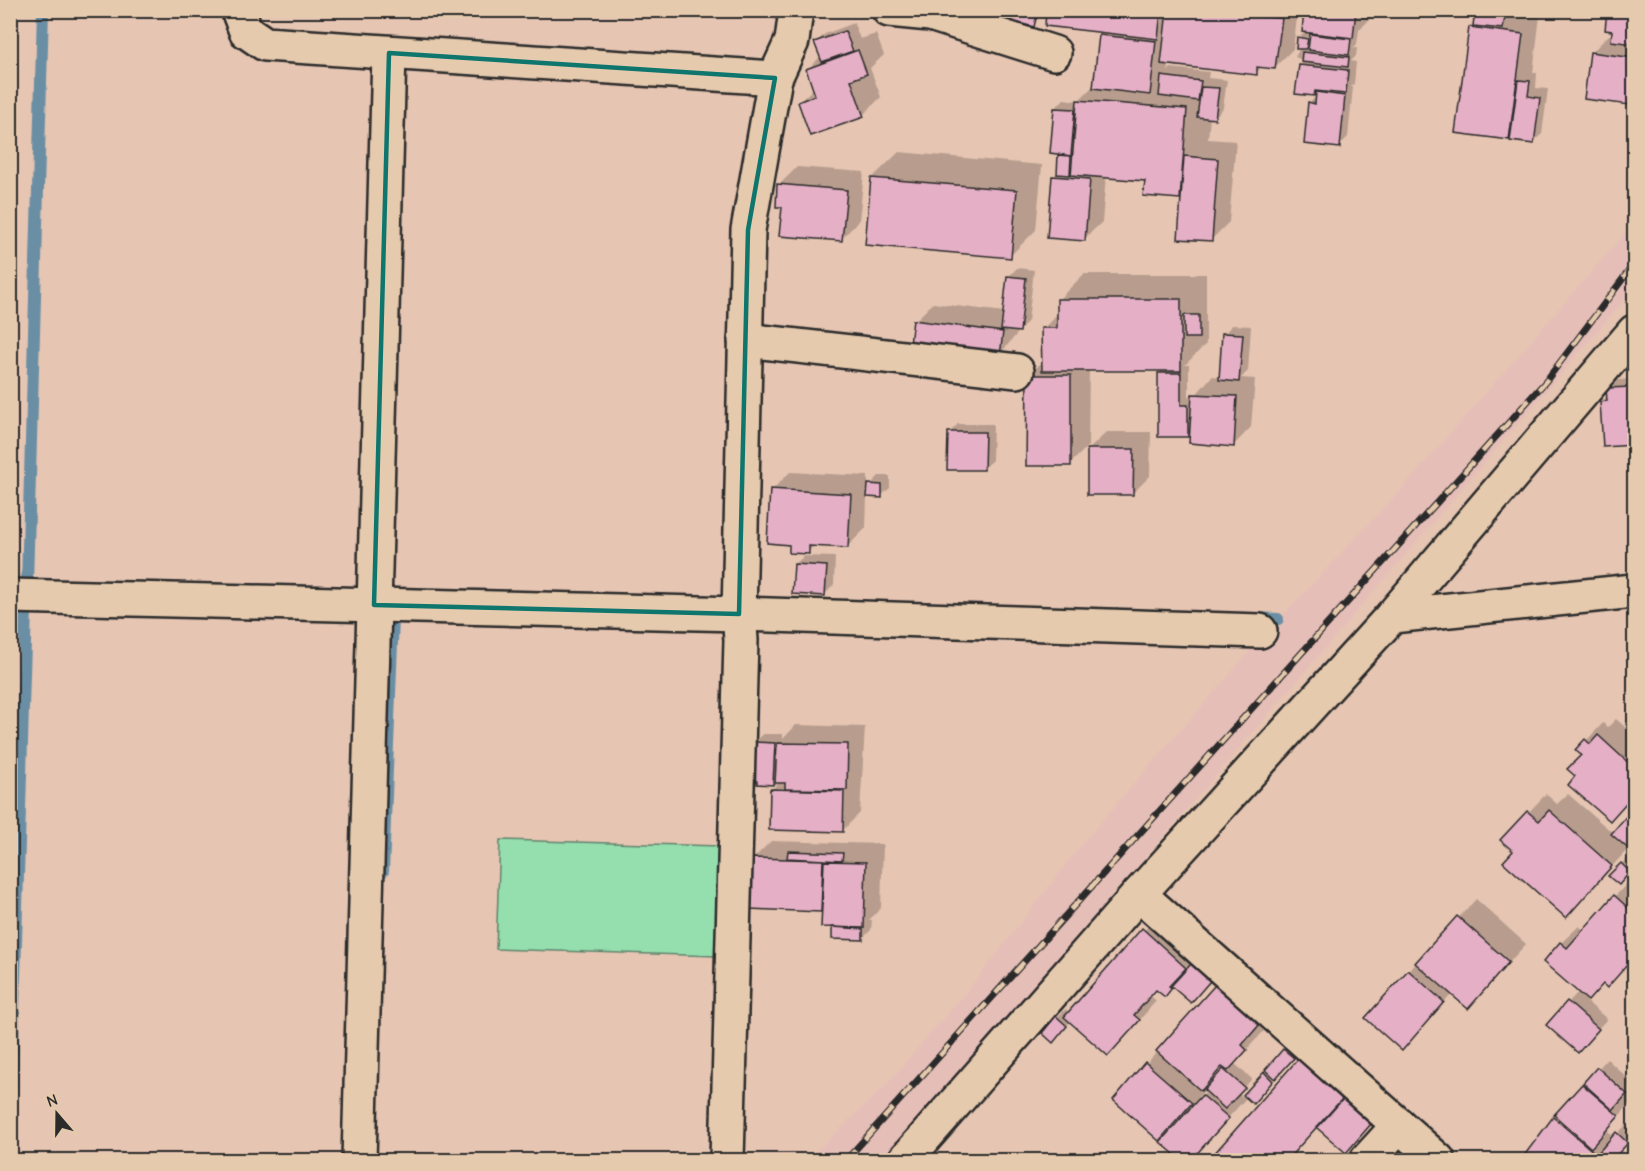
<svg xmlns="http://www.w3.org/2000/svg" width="1645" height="1171" viewBox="0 0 1645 1171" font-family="'Comic Neue',sans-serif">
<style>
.built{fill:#e6beb8}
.green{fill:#95deae;stroke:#60846c;stroke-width:1.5}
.shadow{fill:#0003;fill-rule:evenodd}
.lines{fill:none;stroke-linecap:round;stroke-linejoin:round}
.stream{stroke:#6b8fa5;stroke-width:12}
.building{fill:#e5afc6;stroke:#2b2b2b;stroke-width:1.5}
.street-casing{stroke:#2b2b2b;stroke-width:38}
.street{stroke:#e6caad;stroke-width:33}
.rail-casing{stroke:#2b2b2b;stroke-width:7}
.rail{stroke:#e6caad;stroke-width:4.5;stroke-dasharray:14;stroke-linecap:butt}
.marked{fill:none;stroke:#0f766e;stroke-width:4.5;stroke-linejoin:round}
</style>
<rect width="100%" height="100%" fill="#e6c5b2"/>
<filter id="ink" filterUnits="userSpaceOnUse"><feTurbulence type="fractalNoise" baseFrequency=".0167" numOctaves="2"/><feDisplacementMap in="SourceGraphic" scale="12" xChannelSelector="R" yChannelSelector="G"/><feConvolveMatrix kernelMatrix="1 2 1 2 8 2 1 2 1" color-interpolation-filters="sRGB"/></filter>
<g filter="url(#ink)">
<polygon class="built" points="1634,223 1634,289 885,1160 807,1160 886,1085 977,979 1084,841 1258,642 1408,482"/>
<polygon class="green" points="500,840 720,846 717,956 496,949"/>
<g class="shadow">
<polygon points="1002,10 1044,10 1033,25"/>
<polygon points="1048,10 1298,10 1293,49 1275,67 1263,66 1256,73 1169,63 1168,71 1171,68 1209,72 1208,78 1227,80 1223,108 1215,117 1210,117 1208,139 1236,141 1229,222 1211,240 1183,194 1179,198 1146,180 1106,176 1102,222 1084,239 1054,176 1058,172 1060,156 1062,153 1055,108 1064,99 1078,101 1095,84 1101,35 1105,31"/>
<polygon points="1306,10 1372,10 1371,18 1359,30 1357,44 1353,48 1357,48 1356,56 1351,61 1356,62 1354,84 1351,87 1353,87 1348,137 1339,146 1310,103 1317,95 1297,93 1300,65 1305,61 1295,57 1300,48 1299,38 1306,31"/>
<polygon points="1476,10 1513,10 1512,13 1540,16 1533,73 1537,73 1536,88 1548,89 1542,134 1533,142 1512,135 1509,139 1470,28 1474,24"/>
<polygon points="1609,10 1634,10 1634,99 1630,103 1591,53 1609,35 1613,35"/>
<polygon points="854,23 860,39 876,34 884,55 870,68 881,97 863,115 799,102 814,88 807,70 821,56 816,42 825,34"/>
<polygon points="899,152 1042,165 1036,230 1010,256 872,178"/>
<polygon points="797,167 864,172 859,221 841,239 783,206 779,185"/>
<polygon points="1017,268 1034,270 1028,321 999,355 915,321 933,303 1004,312 1008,277"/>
<polygon points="1084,274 1206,274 1206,344 1185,365 1189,365 1189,397 1194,397 1212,376 1221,377 1224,334 1232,325 1251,326 1248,371 1241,378 1255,379 1251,427 1234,445 1191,431 1187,435 1159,373 1162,370 1089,370 1088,446 1070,464 1029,375 1043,361 1043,329 1058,313 1058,300"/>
<polygon points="1634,379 1634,443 1604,445 1601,402 1608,395 1608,389 1617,380"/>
<polygon points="958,424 993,424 992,460 983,469 949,433"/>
<polygon points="1107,432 1151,432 1150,476 1132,494 1089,449"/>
<polygon points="790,472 868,476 868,487 879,476 890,476 890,488 881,496 867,496 866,528 848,546 816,544 808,552 791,543 772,490"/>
<polygon points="804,556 835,557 834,585 825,594 795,564"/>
<polygon points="1616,719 1634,735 1634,804 1627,811 1625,809 1629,804 1627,802 1610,819 1577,776 1586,741 1603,723 1608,727"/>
<polygon points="796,725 865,727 860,813 842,831 771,790 780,781 773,783 754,742 763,734 783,734 783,739"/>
<polygon points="1546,794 1557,804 1568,794 1613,833 1634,809 1634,848 1632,850 1629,848 1566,916 1515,851 1502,840"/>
<polygon points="771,841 883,844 881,908 869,920 872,920 871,930 862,939 834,928 823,910 752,908 753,859"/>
<polygon points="1630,855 1634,859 1634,866 1627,874 1610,876"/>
<polygon points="1632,878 1634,957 1607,986 1604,983 1586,1001 1607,1019 1586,1042 1548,1024 1579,991 1561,943 1579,926 1584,930"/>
<polygon points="1476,899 1526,944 1468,1007 1452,994 1401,1049 1409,971"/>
<polygon points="1161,912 1218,971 1199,992 1174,986 1165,995 1157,989 1151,996 1156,1001 1126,1036 1071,1021 1061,1032 1057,1017 1066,1009 1070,1013"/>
<path d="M1234 968 1277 1006 1259 1026 1264 1031 1234 1063 1252 1079 1238 1093 1243 1097 1293 1041 1301 1048 1261 1093 1247 1097 1190 1160H1183L1162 1142 1181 1121 1179 1119 1159 1139 1147 1063ZM1223 1066 1226 1068 1210 1086 1207 1083ZM1205 1090 1207 1091 1200 1098 1198 1097Z"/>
<polygon points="1317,1042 1379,1114 1346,1151 1318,1126 1288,1160 1221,1160 1215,1155"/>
<polygon points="1607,1059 1634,1084 1628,1091 1634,1099 1607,1130 1614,1137 1626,1125 1634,1134 1610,1160 1527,1160 1525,1157 1556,1115"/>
<polygon points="1406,1153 1453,1160 1400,1160"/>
</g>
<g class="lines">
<g class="stream">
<polyline points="27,584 43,10"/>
<polyline points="1255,618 1278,619"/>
<polyline points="383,871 393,618"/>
<polyline points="10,1141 26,609"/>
</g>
</g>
<g class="building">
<polygon points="1000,10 1025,10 1037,14 1034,27 998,18"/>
<polygon points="1046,10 1161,10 1158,39 1045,26"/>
<polygon points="1167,10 1264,10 1263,17 1282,18 1275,69 1257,67 1257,75 1161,64"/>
<polygon points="1304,10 1356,10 1353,38 1302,32"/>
<polygon points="1475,10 1506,10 1503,29 1473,26"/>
<polygon points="1607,10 1634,10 1634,44 1611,41 1612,31 1605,30"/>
<polygon points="1469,27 1523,34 1509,140 1455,133"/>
<polygon points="845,31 853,51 822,62 814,42"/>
<polygon points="1310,34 1351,39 1349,55 1308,50"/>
<polygon points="1099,35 1156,41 1150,95 1093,88"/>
<polygon points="1297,37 1308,39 1306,49 1296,49"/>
<polygon points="858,50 867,74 851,80 864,117 810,136 798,102 815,95 806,69"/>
<polygon points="1302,52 1349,57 1348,67 1301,62"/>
<polygon points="1590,52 1634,58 1630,105 1584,99"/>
<polygon points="1299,65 1348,70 1346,94 1315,91 1314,96 1295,94"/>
<polygon points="1161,76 1201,81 1198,101 1159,96"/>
<polygon points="1518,80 1530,81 1528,96 1540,98 1534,144 1510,141"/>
<polygon points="1201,87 1219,88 1215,119 1197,117"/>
<polygon points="1316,92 1345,96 1340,148 1304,144 1308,102 1315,104"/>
<polygon points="1077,100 1187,109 1180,199 1143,196 1145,181 1071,175"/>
<polygon points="1054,108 1075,109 1071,156 1050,153"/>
<polygon points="1058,155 1071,156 1070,175 1057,174"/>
<polygon points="1184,156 1218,159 1212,241 1178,239"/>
<polygon points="1052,176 1090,179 1085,241 1047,238"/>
<polygon points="871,178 1017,190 1011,258 865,245"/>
<polygon points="777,184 847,190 842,241 779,236 782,207 776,207"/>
<polygon points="1007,276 1026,278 1020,332 1001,330"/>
<polygon points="1057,299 1181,299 1181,371 1042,371 1041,328 1057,328"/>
<rect x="1184" y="315" width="15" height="23"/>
<polygon points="913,320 1003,332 1000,356 910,344"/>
<polygon points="1222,333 1243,334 1239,382 1219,380"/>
<polygon points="1158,373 1181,373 1181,405 1188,405 1188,437 1158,437"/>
<polygon points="1027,375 1071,375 1071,466 1026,466"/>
<polygon points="1632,387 1634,445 1603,447 1600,402 1607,401 1606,388"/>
<polygon points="1192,394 1237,396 1234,447 1189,443"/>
<polygon points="948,432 985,432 984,470 947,470"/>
<polygon points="1087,449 1134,449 1133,495 1087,495"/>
<polygon points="868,484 882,485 882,498 867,497"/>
<polygon points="770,489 851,494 848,548 809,546 809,554 789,553 789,545 767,543"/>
<polygon points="794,564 827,566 825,596 792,594"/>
<polygon points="1598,735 1634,768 1634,794 1610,821 1568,785 1575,776 1567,769 1581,755 1575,750 1585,739 1590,744"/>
<polygon points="753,742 775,743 773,785 757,784 757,781 751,781"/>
<polygon points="777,743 848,744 847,790 785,789 785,783 775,783"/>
<polygon points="770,789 844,791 843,832 769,830"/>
<polygon points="1549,810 1612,866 1566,918 1503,862 1513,851 1500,840 1527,811 1539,821"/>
<polygon points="1630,812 1634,816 1634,849 1632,852 1611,834"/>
<polygon points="788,851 843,853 842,861 787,858"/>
<polygon points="752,858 823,860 821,912 750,909"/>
<polygon points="824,861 866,862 864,928 821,927"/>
<polygon points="1621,863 1630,872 1619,885 1608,876"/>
<polygon points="1614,895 1634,913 1634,957 1607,988 1603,984 1588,1001 1543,962 1560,942 1567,948"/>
<polygon points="1457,916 1509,962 1468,1009 1415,963"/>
<polygon points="832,927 863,929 863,940 832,939"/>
<polygon points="1142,928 1186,968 1169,986 1172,988 1165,997 1156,990 1134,1015 1140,1020 1108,1056 1064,1017"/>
<polygon points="1191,964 1210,981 1191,1003 1171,986"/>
<polygon points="1408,970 1444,1002 1402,1051 1365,1018"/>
<polygon points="1215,985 1260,1024 1242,1045 1247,1050 1228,1071 1222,1067 1201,1091 1156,1051"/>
<polygon points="1567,1001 1599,1029 1578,1053 1546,1025"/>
<polygon points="1056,1016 1067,1026 1053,1043 1042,1033"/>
<polygon points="1283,1049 1294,1058 1275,1079 1265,1070"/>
<polygon points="1298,1059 1342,1099 1287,1160 1219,1160 1213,1155"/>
<polygon points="1145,1062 1192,1103 1159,1141 1113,1100"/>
<polygon points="1597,1067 1627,1094 1613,1110 1583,1083"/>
<polygon points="1223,1069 1245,1088 1225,1109 1204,1090"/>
<polygon points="1264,1072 1273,1081 1253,1104 1243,1095"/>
<polygon points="1582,1084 1619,1116 1591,1148 1554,1115"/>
<polygon points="1202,1095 1229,1118 1191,1160 1181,1160 1160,1142"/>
<polygon points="1343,1099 1371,1124 1346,1153 1317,1128"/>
<polygon points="1553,1117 1603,1160 1525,1160 1523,1157"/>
<polygon points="1616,1132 1628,1143 1612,1160 1606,1160 1598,1153"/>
</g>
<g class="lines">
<g class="street-casing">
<g id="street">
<polyline points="238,10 246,31 265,44 775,78"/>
<polyline points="889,10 930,14 1054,53"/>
<polyline points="745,340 1017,371"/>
<polyline points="10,596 739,614 1260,631"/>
<polyline points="1392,616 1634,591"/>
<polyline points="1139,894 1438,1160"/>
<polyline points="359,1160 389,53"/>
<polyline points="727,1160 741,640 739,614 748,230 775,78 792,41 796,10"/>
<polyline points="905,1160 1139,894 1392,616 1634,332"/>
<polyline points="1367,1160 1399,1125"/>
</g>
</g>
<use href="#street" class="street"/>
<g class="rail-casing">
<polyline id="rail" points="846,1160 1546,381 1634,264"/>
</g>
<use href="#rail" class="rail"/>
</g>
</g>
<path class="marked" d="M389 53 775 78 748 230 739 614 374 605Z"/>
<rect width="1645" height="1171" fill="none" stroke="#e6caad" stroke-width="36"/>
<rect x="18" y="18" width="1609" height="1135" fill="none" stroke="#2b2b2b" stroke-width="2" filter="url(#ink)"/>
<g transform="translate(57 1114) rotate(340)" stroke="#e6caad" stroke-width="4.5" paint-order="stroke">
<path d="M0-4.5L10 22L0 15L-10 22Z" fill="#2b2b2b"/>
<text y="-9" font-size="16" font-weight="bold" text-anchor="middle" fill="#2b2b2b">N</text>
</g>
</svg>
